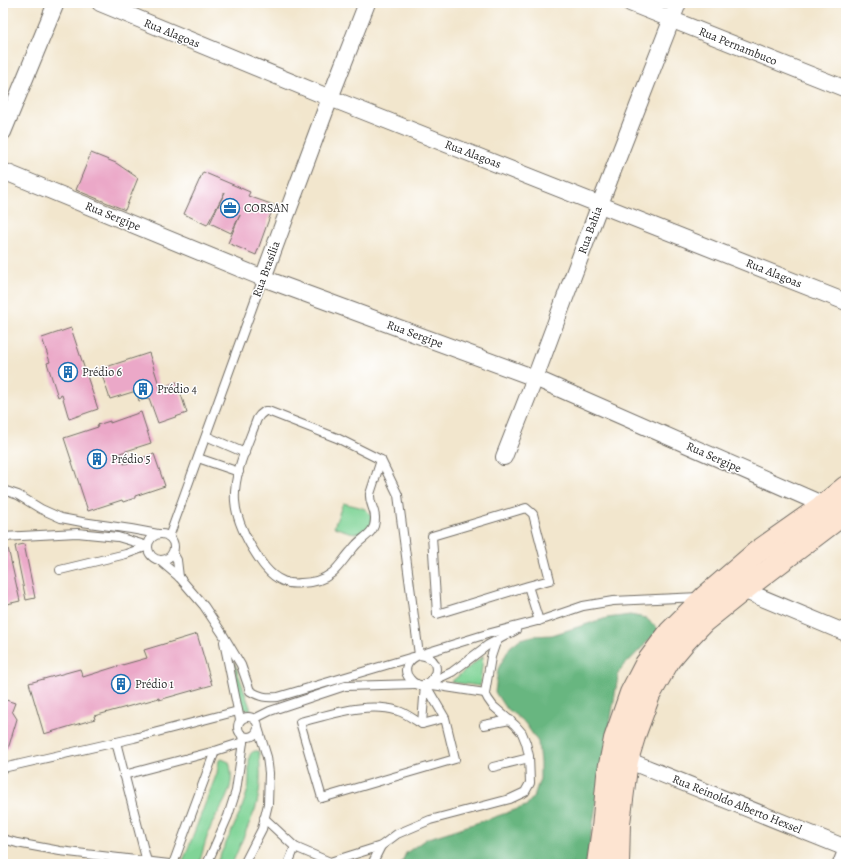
<svg xmlns="http://www.w3.org/2000/svg" width="849" height="867" viewBox="0 0 849 867" font-family="Alegreya,serif">
<style>
.green{fill:#80d497;stroke:#568061}
.forest{fill:#68b680;stroke:#4a7056}
.building{fill:#eba8c8}
.lines{fill:none;stroke-linecap:round;stroke-linejoin:round}
.lane-casing{stroke:#716c64;stroke-width:10}
.street-casing{stroke:#716c64;stroke-width:18}
.secondary-casing{stroke:#716c64;stroke-width:24}
.lane{stroke:#fff;stroke-width:8}
.street{stroke:#fff;stroke-width:16}
.secondary{stroke:#fde4d1;stroke-width:22}
.labels{text-anchor:middle;dominant-baseline:central;stroke-width:3;stroke-linejoin:round;paint-order:stroke}
.street-label{font-size:12px;fill:#2b2b2b;stroke:#fff}
.poi-label{font-size:12px;fill:#2b2b2b;stroke:#fff;text-anchor:start}
</style>
<rect width="100%" height="100%" fill="#fff"/>
<filter id="ink" filterUnits="userSpaceOnUse"><feTurbulence type="fractalNoise" baseFrequency=".025" numOctaves="2"/><feDisplacementMap in="SourceGraphic" scale="8" xChannelSelector="R" yChannelSelector="G"/><feConvolveMatrix kernelMatrix="1 2 1 2 8 2 1 2 1" color-interpolation-filters="sRGB"/></filter>
<filter id="wash" filterUnits="userSpaceOnUse"><feTurbulence type="fractalNoise" baseFrequency=".012" numOctaves="4" result="noise"/><feDisplacementMap in="SourceGraphic" scale="16" xChannelSelector="R" yChannelSelector="G"/><feGaussianBlur stdDeviation="0.9" result="paint"/><feColorMatrix in="noise" values="0 0 0 0 0 0 0 0 0 0 0 0 0 0 0 0 0 1.4 0 .05"/><feComposite in="paint" operator="in"/></filter>
<g filter="url(#wash)">
<rect width="100%" height="100%" fill="#f2e6cd"/>
<g class="green">
<path d="M343 503C350 505 358 506 365 509 375 516 374 531 362 533 352 534 343 530 334 527Z"/>
<polygon points="483,656 480,686 451,682"/>
<polygon points="234,662 251,710 240,708"/>
<path d="M255 751H258L259 753C261 772 261 792 255 810L232 864H216C227 840 241 815 248 789 250 781 248 758 250 755 252 752 252 752 255 751Z"/>
<path d="M222 759 229 762C237 789 222 803 211 826 206 838 203 851 199 864H182L217 773 219 760Z"/>
</g>
<polygon class="forest" points="630,615 646,618 659,630 619,671 586,864 401,864 406,853 426,839 492,818 526,806 534,796 540,779 540,763 538,742 525,723 504,706 495,692 498,669 510,647 520,639 533,636 552,635 607,618"/>
<g id="blocks">
<g class="building">
<polygon points="91,153 116,163 138,178 125,210 76,190"/>
<polygon points="203,172 250,192 248,196 274,205 256,255 228,243 240,215 231,233 210,223 225,192 207,225 184,214"/>
<polygon points="71,328 98,409 69,419 62,395 58,397 47,363 50,362 42,338"/>
<polygon points="149,353 160,388 177,382 187,413 158,423 149,398 139,401 136,391 110,399 100,369"/>
<polygon points="141,412 151,443 120,453 124,464 154,454 165,486 135,496 135,498 123,502 122,500 88,511 64,438 98,427 97,425 110,421 110,423"/>
<polygon points="24,544 35,598 26,600 15,546"/>
<polygon points="8,548 20,601 3,605 3,549"/>
<polygon points="197,634 212,685 159,700 159,698 94,716 95,719 44,734 29,683 80,669 83,677 115,667 147,658 144,650"/>
<polygon points="3,699 15,703 12,711 17,719 8,749 3,750"/>
</g>
</g>
</g>
<g filter="url(#ink)">
<use href="#blocks" fill-opacity="0" stroke="#716c64" stroke-width="1"/>
<g class="lines">
<g class="lane-casing">
<g id="lane">
<path d="M265 411H268L337 438 381 460 370 494C369 506 378 511 374 526 371 535 362 538 356 545 354 547 352 550 350 552 344 559 339 567 332 573 323 580 313 583 301 583 295 584 289 584 283 581 268 575 259 559 251 546 243 532 236 517 235 501 233 474 248 444 257 419L260 415Z"/>
<polyline points="206,436 245,453"/>
<polyline points="198,458 239,472"/>
<polyline points="381,460 398,495 419,655"/>
<polyline points="3,490 18,495 41,509 61,518 82,522 131,529 158,534"/>
<circle cx="161" cy="547" r="13"/>
<polyline points="3,537 77,533 118,537 148,546 126,554 60,570"/>
<polyline points="169,537 263,278"/>
<polyline points="173,553 177,560 179,577"/>
<path d="M159 560 179 577 204 606 222 633 241 665 250 691C261 697 265 698 278 697L413 657"/>
<polyline points="528,586 437,614 432,536 526,508 533,514 550,580 528,586 539,621"/>
<polyline points="224,642 240,720"/>
<path d="M419 655C453 658 428 701 410 679 401 669 409 659 419 655L487 634 545 619 583 606 613 601 699 597"/>
<polyline points="431,682 452,672 488,645 516,630"/>
<path d="M425 684 445 718 455 759 322 798 300 722C329 715 368 701 398 711 406 713 414 720 422 724L445 718"/>
<polyline points="426,684 485,693"/>
<circle cx="248" cy="727" r="10"/>
<polyline points="254,719 270,711 345,686 417,684"/>
<polyline points="422,724 425,684"/>
<polyline points="484,725 510,720"/>
<polyline points="116,742 147,862"/>
<polyline points="493,767 529,758"/>
<polyline points="3,768 134,738 238,711"/>
<polyline points="124,775 215,751 243,742"/>
<polyline points="264,818 295,847 330,862 381,846 397,834 430,820 510,799 525,792 530,783 529,756 526,743 522,733 515,725 493,706 488,699 485,693 491,657 495,645 498,640"/>
<polyline points="3,839 17,843 60,851 169,864"/>
<polyline points="173,864 215,751"/>
<polyline points="207,864 228,816 236,791 243,742 242,735"/>
<polyline points="244,864 262,829 268,804 269,773 267,757 258,728"/>
<polyline points="288,864 295,847"/>
<polyline points="372,864 381,846"/>
</g>
</g>
<g class="street-casing">
<g id="street">
<polyline points="100,3 330,98 846,302"/>
<polyline points="630,3 846,89"/>
<polyline points="3,132 56,3"/>
<polyline points="3,171 263,278 535,378 824,505"/>
<polyline points="263,278 330,98 367,3"/>
<polyline points="504,457 535,378 600,204 678,3"/>
<polyline points="743,590 846,633"/>
<polyline points="627,760 846,848"/>
<polyline points="841,864 846,851"/>
</g>
</g>
<g class="secondary-casing">
<g id="secondary">
<polyline points="598,864 603,828 608,775 615,739 631,693 646,664 670,632 706,596 756,553 824,505 846,487"/>
<polyline points="618,864 619,823 627,760 635,733 649,695 669,660 685,641 703,622 743,590 846,512"/>
</g>
</g>
<use href="#lane" class="lane"/>
<use href="#street" class="street"/>
<use href="#secondary" class="secondary"/>
</g>
</g>
<defs>
<g id="office-ring" transform="scale(1)"><circle r="9.5" fill="#fff" stroke="#1f6fb2" stroke-width="1.5"/><path d="M-6-3h4V-5.5h4V-3h4V5H-6ZM-1-4.5V-3h2v-1.5ZM-6 0V1H6V0Z" fill="#1f6fb2"/></g>
<g id="building-ring" transform="scale(1)"><circle r="9.5" fill="#fff" stroke="#1f6fb2" stroke-width="1.5"/><path d="M-4-6H4V6H1V3H-1V6H-4ZM-2.5-4.3h1.7v1.8h-1.7ZM.8-4.3h1.7v1.8H.8ZM-2.5-1h1.7V.8h-1.7ZM.8-1h1.7V.8H.8Z" fill="#1f6fb2"/></g>
</defs>
<g fill-rule="evenodd">
<use href="#office-ring" x="230" y="208"/>
<use href="#building-ring" x="68" y="372"/>
<use href="#building-ring" x="143" y="389"/>
<use href="#building-ring" x="97" y="459"/>
<use href="#building-ring" x="121" y="684"/>
</g>
<g class="labels">
<g class="street-label">
<text transform="translate(172 33) rotate(22)">Rua Alagoas</text>
<text transform="translate(738 46) rotate(22)">Rua Pernambuco</text>
<text transform="translate(473 154) rotate(21)">Rua Alagoas</text>
<text transform="translate(113 216) rotate(22)">Rua Sergipe</text>
<text transform="translate(590 230) rotate(-70)">Rua Bahia</text>
<text transform="translate(266 269) rotate(-70)">Rua Brasília</text>
<text transform="translate(774 273) rotate(22)">Rua Alagoas</text>
<text transform="translate(415 334) rotate(20)">Rua Sergipe</text>
<text transform="translate(714 457) rotate(24)">Rua Sergipe</text>
<text transform="translate(737 804) rotate(22)">Rua Reinoldo Alberto Hexsel</text>
</g>
<g class="poi-label">
<text x="244" y="208">CORSAN</text>
<text x="82" y="372">Prédio 6</text>
<text x="157" y="389">Prédio 4</text>
<text x="111" y="459">Prédio 5</text>
<text x="135" y="684">Prédio 1</text>
</g>
</g>
<rect width="849" height="867" fill="none" stroke="#fff" stroke-width="16"/>
</svg>
